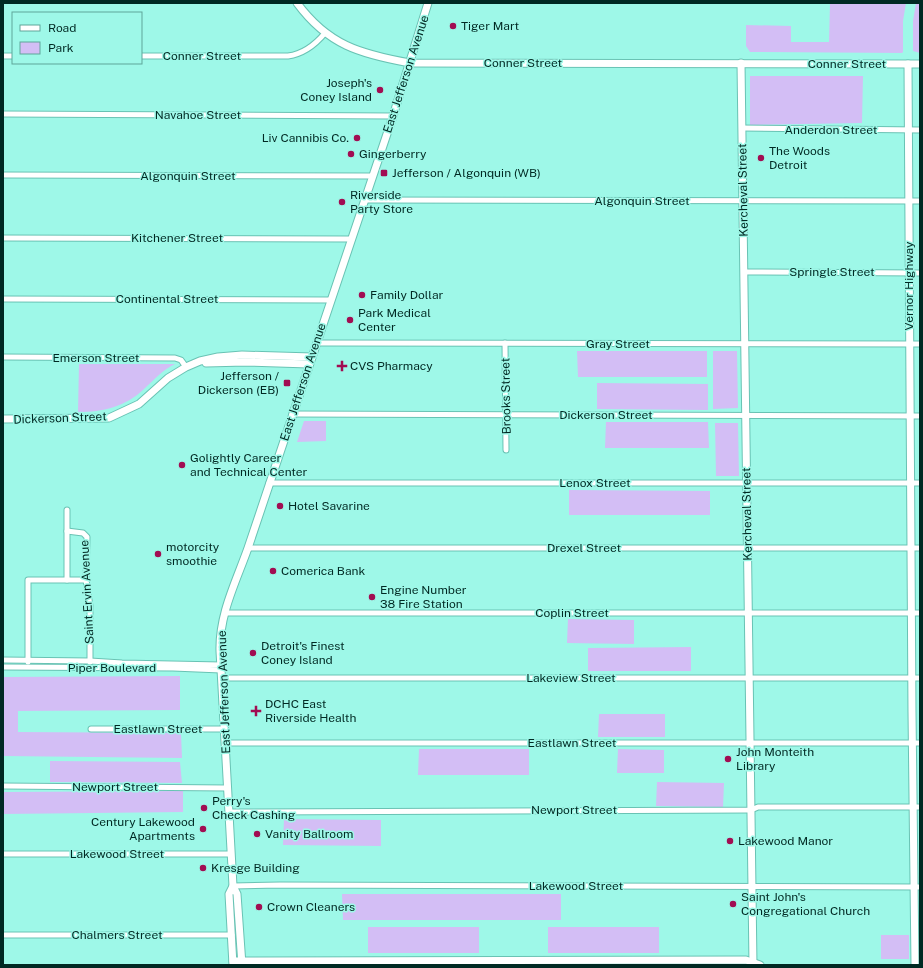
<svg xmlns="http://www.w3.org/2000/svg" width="923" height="968" viewBox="0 0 923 968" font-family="'Public Sans',sans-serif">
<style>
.green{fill:#d3bef5}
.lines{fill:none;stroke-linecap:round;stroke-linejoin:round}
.street-casing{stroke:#69c3b4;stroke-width:7}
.secondary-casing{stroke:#69c3b4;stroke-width:9}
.street{stroke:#fff;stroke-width:5}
.secondary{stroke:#fff;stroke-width:7}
.poi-dot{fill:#a10d52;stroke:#9ef8e8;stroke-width:1.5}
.labels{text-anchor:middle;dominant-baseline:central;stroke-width:3;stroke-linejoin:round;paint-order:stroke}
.poi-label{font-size:12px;fill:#002923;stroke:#9ef8e8;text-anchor:start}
.street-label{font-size:12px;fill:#002923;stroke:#9ef8e8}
</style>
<rect width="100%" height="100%" fill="#9ef8e8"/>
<g class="green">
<polygon points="830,3 906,3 903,21 903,52 902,53 750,52 746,46 746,25 791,26 791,42 829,42"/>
<polygon points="916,3 920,3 920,53 913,51 913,21"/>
<polygon points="750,76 863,76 862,123 750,125"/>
<polygon points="577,351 707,351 707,377 578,377"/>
<polygon points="713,351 737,351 738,408 713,409"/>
<path d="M79 364H175C162 370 154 380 144 389 125 407 103 412 78 412Z"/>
<polygon points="597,383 708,384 708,410 597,409"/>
<polygon points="304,421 326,421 326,441 297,442"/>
<polygon points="606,422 708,422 709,448 605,448"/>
<polygon points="715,423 738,423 739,476 716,476"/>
<polygon points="569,490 710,491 710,515 569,515"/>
<polygon points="568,619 634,620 634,644 567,643"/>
<polygon points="691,647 691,671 588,671 588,648"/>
<polygon points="180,676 180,710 18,711 18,732 181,733 182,758 3,756 3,677"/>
<polygon points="599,714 665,714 665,737 598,737"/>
<polygon points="419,749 529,749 529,775 418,775"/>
<polygon points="618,749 664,750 664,773 617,773"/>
<polygon points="50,761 180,762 182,783 50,782"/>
<polygon points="657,782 724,783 723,807 656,806"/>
<polygon points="183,791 183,812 3,814 3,792"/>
<polygon points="284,819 381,820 381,846 283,845"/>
<polygon points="342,894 561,894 561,920 343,920"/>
<rect x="368" y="927" width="111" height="26"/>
<rect x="548" y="927" width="111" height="26"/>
<rect x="881" y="935" width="28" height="24"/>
</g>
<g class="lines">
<g class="street-casing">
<g id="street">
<polyline points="3,56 13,56"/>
<path d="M141 56H288C303 54 315 45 325 33"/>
<polyline points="3,114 393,116"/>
<polyline points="742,128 920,130"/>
<polyline points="3,175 372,176"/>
<polyline points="364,200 920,201"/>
<polyline points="3,238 351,239"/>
<polyline points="744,272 920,273"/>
<polyline points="3,299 331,300"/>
<polyline points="316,343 920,344"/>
<polyline points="505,343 506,450"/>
<polyline points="3,357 175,358 181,360 186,367"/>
<polyline points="292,414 920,416"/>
<polyline points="269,483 920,483"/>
<polyline points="67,531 83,533 87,537 86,580 90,606 90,662"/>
<polyline points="248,548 920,548"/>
<polyline points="67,580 67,510"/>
<polyline points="225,613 920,613"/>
<polyline points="3,660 90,661 122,663 221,665"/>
<polyline points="28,662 28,580 86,580"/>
<polyline points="3,667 173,668 221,670"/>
<polyline points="221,678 920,678"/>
<polyline points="91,729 224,729"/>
<polyline points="225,743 920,743"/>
<polyline points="3,786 227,788"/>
<polyline points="229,812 751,810 758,807 920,807"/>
<polyline points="3,854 231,854"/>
<polyline points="233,886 280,885 920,887"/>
<polyline points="3,935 232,935"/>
</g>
</g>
<g class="secondary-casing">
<g id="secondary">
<path d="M297 3C328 45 360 54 410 63L920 64"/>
<polyline points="741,63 753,965"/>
<polyline points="908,64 912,712 915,965"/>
<polyline points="206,363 245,362 309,364"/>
<polyline points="3,419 109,418 139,404 168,378 186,367 200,361 218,357 242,355 312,357"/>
<polyline points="233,886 229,894 233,965"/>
<polyline points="233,961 746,960 760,965"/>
<path d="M242 965 237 894 233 886 220 651C219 614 236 582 248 548L393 116 428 3"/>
</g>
</g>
<use href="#street" class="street"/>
<use href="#secondary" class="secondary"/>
</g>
<g class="poi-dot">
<circle cx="453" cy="26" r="4"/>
<circle cx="380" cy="90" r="4"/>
<circle cx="357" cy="138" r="4"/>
<circle cx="351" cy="154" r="4"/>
<circle cx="761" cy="158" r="4"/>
<rect x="380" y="169" width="8" height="8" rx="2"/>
<circle cx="342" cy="202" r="4"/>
<circle cx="362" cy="295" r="4"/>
<circle cx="350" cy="320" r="4"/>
<path d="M340 360h4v4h4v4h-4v4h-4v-4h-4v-4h4z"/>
<rect x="283" y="379" width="8" height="8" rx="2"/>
<circle cx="182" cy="465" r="4"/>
<circle cx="280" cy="506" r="4"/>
<circle cx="158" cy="554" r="4"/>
<circle cx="273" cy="571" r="4"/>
<circle cx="372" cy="597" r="4"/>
<circle cx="253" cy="653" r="4"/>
<path d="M254 705h4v4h4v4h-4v4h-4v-4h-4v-4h4z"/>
<circle cx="728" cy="759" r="4"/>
<circle cx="204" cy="808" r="4"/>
<circle cx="203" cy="829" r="4"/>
<circle cx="257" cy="834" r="4"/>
<circle cx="730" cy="841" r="4"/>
<circle cx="203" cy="868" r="4"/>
<circle cx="733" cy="904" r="4"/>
<circle cx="259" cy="907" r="4"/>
</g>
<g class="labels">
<g class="poi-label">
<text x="461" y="26">Tiger Mart</text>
<text x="372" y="83" text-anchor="end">Joseph's<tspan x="372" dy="14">Coney Island</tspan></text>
<text x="349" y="138" text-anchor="end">Liv Cannibis Co.</text>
<text x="769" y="151">The Woods<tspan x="769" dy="14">Detroit</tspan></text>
<text x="359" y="154">Gingerberry</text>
<text x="392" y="173">Jefferson / Algonquin (WB)</text>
<text x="350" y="195">Riverside<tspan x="350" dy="14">Party Store</tspan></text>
<text x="370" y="295">Family Dollar</text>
<text x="358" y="313">Park Medical<tspan x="358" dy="14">Center</tspan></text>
<text x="350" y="366">CVS Pharmacy</text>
<text x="279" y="376" text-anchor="end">Jefferson /<tspan x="279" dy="14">Dickerson (EB)</tspan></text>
<text x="190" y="458">Golightly Career<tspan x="190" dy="14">and Technical Center</tspan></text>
<text x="288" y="506">Hotel Savarine</text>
<text x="166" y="547">motorcity<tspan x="166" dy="14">smoothie</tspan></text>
<text x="281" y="571">Comerica Bank</text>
<text x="380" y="590">Engine Number<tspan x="380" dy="14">38 Fire Station</tspan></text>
<text x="261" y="646">Detroit's Finest<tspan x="261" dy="14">Coney Island</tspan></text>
<text x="265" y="704">DCHC East<tspan x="265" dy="14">Riverside Health</tspan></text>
<text x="736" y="752">John Monteith<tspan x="736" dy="14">Library</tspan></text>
<text x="212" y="801">Perry's<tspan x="212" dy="14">Check Cashing</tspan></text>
<text x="195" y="822" text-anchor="end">Century Lakewood<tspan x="195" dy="14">Apartments</tspan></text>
<text x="265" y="834">Vanity Ballroom</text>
<text x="738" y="841">Lakewood Manor</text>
<text x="211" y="868">Kresge Building</text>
<text x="741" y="897">Saint John's<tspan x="741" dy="14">Congregational Church</tspan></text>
<text x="267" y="907">Crown Cleaners</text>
</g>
<g class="street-label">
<text x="202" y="56">Conner Street</text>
<text x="523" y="63">Conner Street</text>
<text x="847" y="64">Conner Street</text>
<text transform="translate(406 74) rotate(-72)">East Jefferson Avenue</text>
<text x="198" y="115">Navahoe Street</text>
<text x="831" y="130">Anderdon Street</text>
<text x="188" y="176">Algonquin Street</text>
<text transform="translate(743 190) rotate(-91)">Kercheval Street</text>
<text x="642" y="201">Algonquin Street</text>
<text x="177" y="238">Kitchener Street</text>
<text x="832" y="272">Springle Street</text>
<text transform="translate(909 286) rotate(-90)">Vernor Highway</text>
<text x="167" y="299">Continental Street</text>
<text x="618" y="344">Gray Street</text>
<text x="96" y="358">Emerson Street</text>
<text transform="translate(303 382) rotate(-72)">East Jefferson Avenue</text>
<text transform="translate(506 396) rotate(-91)">Brooks Street</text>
<text x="606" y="415">Dickerson Street</text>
<text transform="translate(60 418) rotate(-2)">Dickerson Street</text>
<text x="595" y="483">Lenox Street</text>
<text transform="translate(747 514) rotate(-91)">Kercheval Street</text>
<text x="584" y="548">Drexel Street</text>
<text transform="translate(87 592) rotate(-93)">Saint Ervin Avenue</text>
<text x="572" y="613">Coplin Street</text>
<text x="112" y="668">Piper Boulevard</text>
<text x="571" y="678">Lakeview Street</text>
<text transform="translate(224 692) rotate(-92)">East Jefferson Avenue</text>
<text x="158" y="729">Eastlawn Street</text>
<text x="572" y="743">Eastlawn Street</text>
<text x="115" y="787">Newport Street</text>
<text x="574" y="810">Newport Street</text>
<text x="117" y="854">Lakewood Street</text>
<text x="576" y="886">Lakewood Street</text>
<text x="117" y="935">Chalmers Street</text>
</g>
</g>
<rect width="923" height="968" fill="none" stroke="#002923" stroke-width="8"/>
<rect x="12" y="12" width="130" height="52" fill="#9ef8e8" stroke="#5fa599"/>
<rect x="20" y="25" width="20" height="6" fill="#ffffff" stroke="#5fa599"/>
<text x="48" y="32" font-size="12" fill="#002923">Road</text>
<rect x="20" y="42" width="20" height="12" fill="#d3bef5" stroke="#5fa599"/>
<text x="48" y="52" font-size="12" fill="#002923">Park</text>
</svg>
